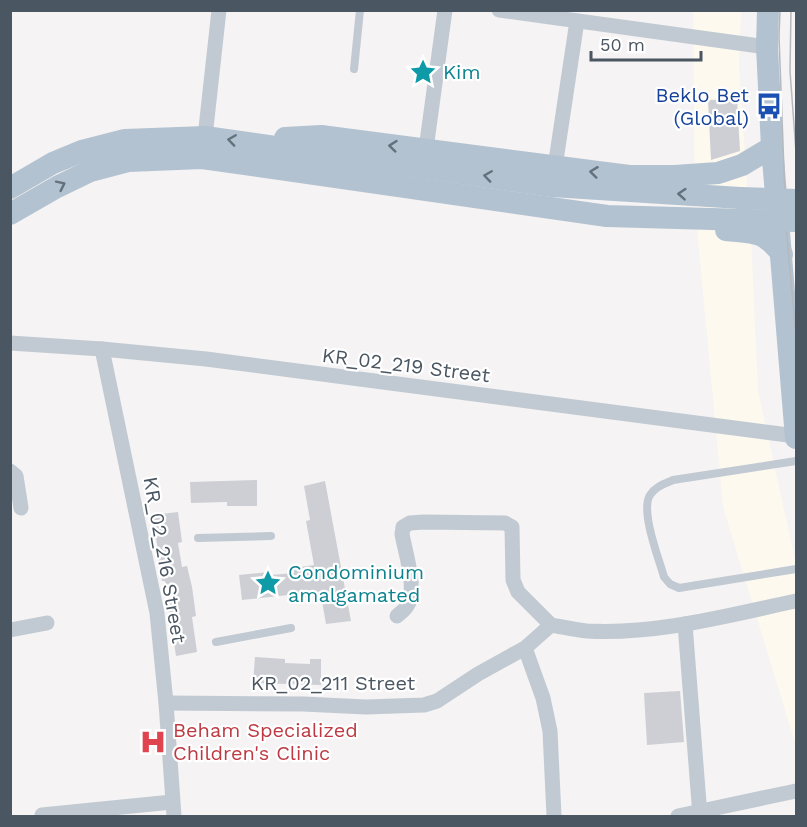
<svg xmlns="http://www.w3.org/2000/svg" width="807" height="827" viewBox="0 0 807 827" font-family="'Work Sans',sans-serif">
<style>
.commercial{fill:#fdf9ef}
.building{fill:#cdcfd5}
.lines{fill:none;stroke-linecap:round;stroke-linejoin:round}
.service{stroke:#c1cad2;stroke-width:8}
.minor{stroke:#c1cad2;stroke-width:15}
.primary{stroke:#b3c2d1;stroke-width:22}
.tram{stroke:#b5b8bd;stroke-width:1.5}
.primary-bridge{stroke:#b3c2d1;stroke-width:22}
.oneway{stroke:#64717d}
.labels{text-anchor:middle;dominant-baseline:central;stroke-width:4.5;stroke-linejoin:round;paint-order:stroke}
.culture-label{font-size:20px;fill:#0d838f;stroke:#fff;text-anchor:start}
.transit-label{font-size:20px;fill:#164399;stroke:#fff;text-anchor:end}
.street-label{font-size:20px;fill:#4a5661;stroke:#fff}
.health-label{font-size:20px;fill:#be3a42;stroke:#fff;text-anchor:start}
</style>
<rect width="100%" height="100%" fill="#f5f3f3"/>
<polygon class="commercial" points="693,11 741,11 739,68 751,237 758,391 796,564 796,746 723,507 695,208"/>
<g class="building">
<polygon points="737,99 740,151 711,160 708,100"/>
<polygon points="257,480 257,506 227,506 227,502 191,503 190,482"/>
<polygon points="325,481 351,621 326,624 322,601 318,602 315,592 242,600 239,575 269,572 270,575 294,573 294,568 314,565 306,521 310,520 304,486"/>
<polygon points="178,512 182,542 178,543 182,567 187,566 192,587 196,616 192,617 197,652 176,656 165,581 162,581 153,515"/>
<polygon points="255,657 285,659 285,663 310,664 310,659 321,659 321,685 253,683"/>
<polygon points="680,691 684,742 647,745 644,693"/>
</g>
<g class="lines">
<g class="service">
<polyline points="354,69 360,10"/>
<path d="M796 461 673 480C664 484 655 487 650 495 640 511 659 559 664 577L670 584 679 588 796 569"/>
<polyline points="198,538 271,536"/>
<polyline points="216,642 291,628"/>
</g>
<g class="minor">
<polyline points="499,10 767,47"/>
<polyline points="205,137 219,10"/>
<polyline points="426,149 445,10"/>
<polyline points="555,167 577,21"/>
<polyline points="10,343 102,349 206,359 796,436"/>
<polyline points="102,349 157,613 166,703 174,816"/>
<polyline points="10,471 16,476 21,508"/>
<path d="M397 616C400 613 405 610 407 606 418 590 405 552 402 534L403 527 410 523 424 522 505 523 512 527 513 580 518 592 551 625"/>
<polyline points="685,624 700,816"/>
<polyline points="10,630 47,623"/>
<polyline points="525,648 543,698 550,731 554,816"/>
<path d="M166 703 303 704 366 707 424 705 437 701 478 674 525 648 551 625C563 627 575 630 587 631 657 635 729 615 796 601"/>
<polyline points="42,815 172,802"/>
<polyline points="678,816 796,791"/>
</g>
<g class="primary">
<polyline points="768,10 767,47 772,147 796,438"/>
<polyline points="285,138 321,136 629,176 675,176 718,173 742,165 772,147"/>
<polyline points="10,188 53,163 82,151 125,140 205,137 552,186 740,198"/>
<polyline points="10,214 57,187 90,171 128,161 202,158 607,216 747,220"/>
<path d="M726 230C756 233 762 230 782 254"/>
</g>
<g class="tram">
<polyline points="780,10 779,37 786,225 796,336"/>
<polyline points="791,10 790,71 796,152"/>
</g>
<g class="primary-bridge">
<polyline points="740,198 796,200"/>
<polyline points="747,220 796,221"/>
</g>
</g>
<defs><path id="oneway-chevron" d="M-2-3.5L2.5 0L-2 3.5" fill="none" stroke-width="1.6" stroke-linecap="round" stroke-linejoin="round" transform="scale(1.5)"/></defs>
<g class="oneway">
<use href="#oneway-chevron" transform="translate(232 140) rotate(-172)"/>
<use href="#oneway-chevron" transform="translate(393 146) rotate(-174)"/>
<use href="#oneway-chevron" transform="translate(594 172) rotate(-173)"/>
<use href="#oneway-chevron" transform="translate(488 176) rotate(-172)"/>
<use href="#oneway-chevron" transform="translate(61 185) rotate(-26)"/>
<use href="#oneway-chevron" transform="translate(682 194) rotate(-176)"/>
</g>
<defs>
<g id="sight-bare" transform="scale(2.07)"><path d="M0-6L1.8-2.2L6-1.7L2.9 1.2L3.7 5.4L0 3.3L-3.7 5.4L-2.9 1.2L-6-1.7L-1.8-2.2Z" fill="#0f9aa8" stroke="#fff" stroke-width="2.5" paint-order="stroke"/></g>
<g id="bus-bare" transform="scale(2.07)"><path d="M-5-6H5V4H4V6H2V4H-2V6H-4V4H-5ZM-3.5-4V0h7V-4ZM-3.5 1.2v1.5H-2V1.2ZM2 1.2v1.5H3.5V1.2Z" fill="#1a4fb4" stroke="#fff" stroke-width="2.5" paint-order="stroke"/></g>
<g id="hospital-bare" transform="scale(2.07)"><path d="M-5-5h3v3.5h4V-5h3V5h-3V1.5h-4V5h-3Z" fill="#e0444e" stroke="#fff" stroke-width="2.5" paint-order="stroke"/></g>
</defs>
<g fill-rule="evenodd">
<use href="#sight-bare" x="423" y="72"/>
<use href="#bus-bare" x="769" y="106"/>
<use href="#sight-bare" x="268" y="583"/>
<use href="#hospital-bare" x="153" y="742"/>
</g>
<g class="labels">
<g class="culture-label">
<text x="443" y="72">Kim</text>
<text x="288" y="572">Condominium<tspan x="288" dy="23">amalgamated</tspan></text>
</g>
<g class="transit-label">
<text x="749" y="95">Beklo Bet<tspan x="749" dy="23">(Global)</tspan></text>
</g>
<g class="street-label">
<text transform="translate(406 365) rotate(7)">KR_02_219 Street</text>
<text transform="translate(165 560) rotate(80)">KR_02_216 Street</text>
<text x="333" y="683">KR_02_211 Street</text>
</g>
<g class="health-label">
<text x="173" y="730">Beham Specialized<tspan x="173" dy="23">Children's Clinic</tspan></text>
</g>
</g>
<rect width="807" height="827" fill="none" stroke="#4a5661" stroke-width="24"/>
<path d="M591 51v9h110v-9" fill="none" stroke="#4a5661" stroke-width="3"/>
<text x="600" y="51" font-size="18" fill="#4a5661" stroke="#ffffff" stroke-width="4.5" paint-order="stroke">50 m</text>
</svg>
